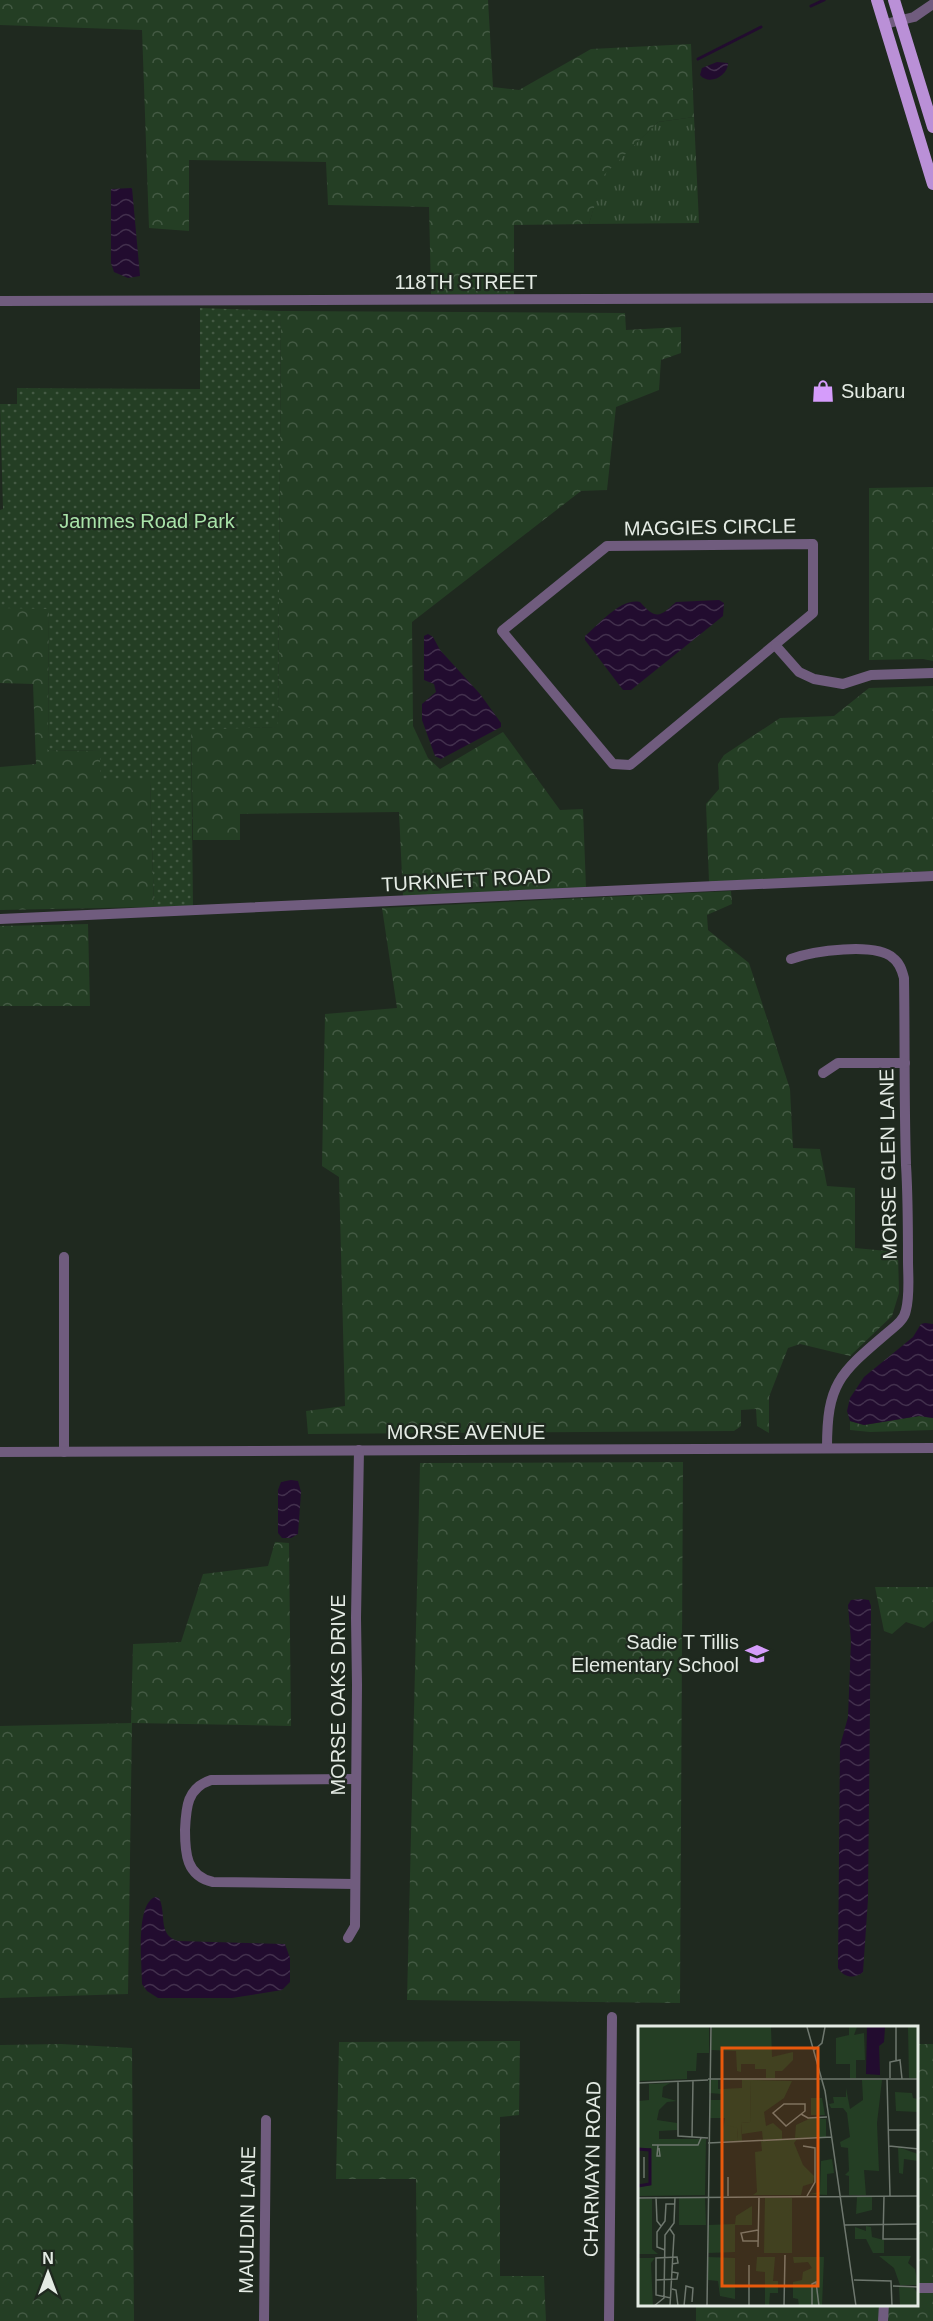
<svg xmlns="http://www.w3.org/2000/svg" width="933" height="2321" viewBox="0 0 933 2321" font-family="Helvetica,sans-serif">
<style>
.grass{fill:url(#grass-tufts)}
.forest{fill:url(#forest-crowns)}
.park{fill:url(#park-dots)}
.water{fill:url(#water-waves)}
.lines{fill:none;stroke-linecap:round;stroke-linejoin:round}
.stream{stroke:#220c2f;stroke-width:3}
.minor{stroke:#705c7e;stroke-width:10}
.major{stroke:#ba90d7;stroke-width:12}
.labels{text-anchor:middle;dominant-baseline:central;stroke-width:4.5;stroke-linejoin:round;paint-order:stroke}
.street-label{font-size:20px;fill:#e4ebe4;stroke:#1f291f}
.poi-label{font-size:20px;fill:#e4ebe4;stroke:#1f291f;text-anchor:start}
.park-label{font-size:20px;fill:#a9e3a9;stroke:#1f291f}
.inset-river{fill:none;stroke:#220c2f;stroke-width:3}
.inset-road{fill:none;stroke:#6e776e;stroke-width:1.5}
.view{fill:#e8590c;fill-opacity:0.15;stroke:#e8590c;stroke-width:3}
.inset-edge{fill:none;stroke:#e4ebe4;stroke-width:3}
</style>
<defs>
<pattern id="grass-tufts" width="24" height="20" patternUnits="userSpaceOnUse" patternTransform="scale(1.5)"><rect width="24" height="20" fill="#243e24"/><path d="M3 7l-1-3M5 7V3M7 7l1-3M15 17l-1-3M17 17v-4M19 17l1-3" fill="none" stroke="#445a44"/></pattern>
<pattern id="forest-crowns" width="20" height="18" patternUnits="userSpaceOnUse" patternTransform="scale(1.5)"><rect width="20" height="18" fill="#243e24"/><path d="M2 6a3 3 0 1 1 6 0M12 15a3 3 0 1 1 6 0" fill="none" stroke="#445a44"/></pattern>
<pattern id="park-dots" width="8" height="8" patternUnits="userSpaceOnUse" patternTransform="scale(1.5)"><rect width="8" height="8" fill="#243e24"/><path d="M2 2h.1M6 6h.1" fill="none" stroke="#445a44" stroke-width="1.8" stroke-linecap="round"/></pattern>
<pattern id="water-waves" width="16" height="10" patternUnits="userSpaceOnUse" patternTransform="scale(1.5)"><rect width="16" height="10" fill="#220c2f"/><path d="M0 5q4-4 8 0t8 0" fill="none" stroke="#42304d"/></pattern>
</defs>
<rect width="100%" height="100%" fill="#1f291f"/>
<polygon class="grass" points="694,117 699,223 589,224 603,175 658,122"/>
<g class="forest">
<polygon points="0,0 488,0 493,87 519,90 591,49 691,44 694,117 658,122 604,175 589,224 514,225 514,294 431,294 429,207 328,205 326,162 189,160 189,231 149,228 142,30 0,25"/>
<polygon points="281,311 625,313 626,330 681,327 681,353 661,360 659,390 616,407 607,490 581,491 412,622 413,726 428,758 440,769 503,732 560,810 583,809 586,888 403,897 399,812 240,814 240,840 193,840 191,729 278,727"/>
<polygon points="933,487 933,661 923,659 869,660 869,488"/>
<polygon points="0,608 49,608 48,750 100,751 101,781 150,781 154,907 0,910 0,767 36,764 33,684 0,683"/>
<polygon points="933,686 933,871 709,882 706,804 719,789 718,764 724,755 780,718 834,716 869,688"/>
<polygon points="731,891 732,904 707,915 708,930 749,963 790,1089 793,1148 820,1149 827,1186 855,1188 855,1248 898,1252 899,1293 892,1316 850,1356 800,1344 788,1348 769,1397 769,1433 757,1426 756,1409 741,1410 741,1426 734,1431 308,1434 306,1411 345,1406 339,1177 322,1166 325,1014 397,1008 382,908"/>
<polygon points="88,924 90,1006 0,1006 0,926"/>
<polygon points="919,1416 933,1418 933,1430 870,1432 850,1430 850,1421 864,1425"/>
<polygon points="683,1462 680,2003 407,2000 420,1463"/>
<polygon points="275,1542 289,1543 291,1726 132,1723 128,1994 0,1998 0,1726 131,1723 133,1644 181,1642 203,1574 268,1566"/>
<polygon points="875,1587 933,1587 933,1621 924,1628 906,1622 892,1634 884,1631"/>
<polygon points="520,2041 519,2115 500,2117 500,2276 544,2276 546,2321 417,2321 416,2179 336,2179 339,2042"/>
<polygon points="61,2044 132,2048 134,2321 0,2321 0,2045"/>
<polygon points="917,2044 933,2044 933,2321 696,2321 696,2305 916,2304"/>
</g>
<polygon class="park" points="200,308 281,311 278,727 191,730 193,906 154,907 150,781 100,781 100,751 48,750 49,609 0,608 0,510 3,509 0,404 17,404 17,388 200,389"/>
<g class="water">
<path d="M717 62 728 63C728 76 709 86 700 75L702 68Z"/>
<polygon points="132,188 140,276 128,278 114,272 111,263 111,189"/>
<path d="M719 600 724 603 723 616 631 690H623L585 640V636C600 624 620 598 640 602 656 620 660 617 676 602Z"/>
<polygon points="428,634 433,637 440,650 480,694 501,723 501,727 441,759 435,756 422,720 422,704 436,692 434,684 424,680 424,636"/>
<polygon points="925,1323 933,1324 933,1418 919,1416 864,1425 850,1421 847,1411 850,1398 864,1377 913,1337 921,1324"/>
<polygon points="291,1480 298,1481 301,1492 298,1534 291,1538 282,1538 278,1533 278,1490 281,1482"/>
<path d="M861 1599 869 1600 871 1606 868 1899 863 1972C855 1979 844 1978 838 1968L840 1746 848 1717 851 1641 848 1605 851 1600Z"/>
<path d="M155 1897 159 1898C167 1914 157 1935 178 1941L285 1944 290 1958V1982L282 1990 232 1998H158L147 1991 142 1984C142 1964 135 1905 155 1897Z"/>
</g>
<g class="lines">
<g class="stream">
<polyline points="811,6 824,0"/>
<polyline points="698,59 761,27"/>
</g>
<g class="minor">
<polyline points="885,24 914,17 933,4"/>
<polyline points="0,301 933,298"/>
<polygon points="813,544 813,613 630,765 613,764 502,631 607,546"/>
<polyline points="776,646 799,672 814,679 843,684 871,675 933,673"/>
<polyline points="0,919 933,876"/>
<path d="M791 959C813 951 875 942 893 958 900 963 902 971 904 978 905 1041 904 1103 906 1165 908 1197 908 1228 908 1260 908 1277 910 1294 906 1310 904 1321 894 1327 886 1334 839 1374 827 1384 827 1448"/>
<polyline points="823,1073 838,1063 905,1063"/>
<polyline points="64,1257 64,1452"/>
<polyline points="0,1452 933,1448"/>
<path d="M355 1884 213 1882C186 1876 185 1853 185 1830 186 1807 187 1788 211 1780L356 1779"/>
<polyline points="348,1938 355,1926 357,1685 356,1618 359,1450"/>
<polyline points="916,2288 933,2288"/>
<polyline points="264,2321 266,2120"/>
<polyline points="609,2321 612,2017"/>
<polyline points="883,2321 884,2304"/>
</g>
<g class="major">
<polyline points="877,0 933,184"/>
<polyline points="894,0 933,127"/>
</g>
</g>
<defs>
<g id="shop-bare" transform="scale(1.8)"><path d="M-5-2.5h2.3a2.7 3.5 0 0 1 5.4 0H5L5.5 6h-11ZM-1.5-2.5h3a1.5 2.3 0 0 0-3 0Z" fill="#d59cfb" stroke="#1f291f" stroke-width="2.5" paint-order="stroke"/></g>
<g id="school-bare" transform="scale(1.8)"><path d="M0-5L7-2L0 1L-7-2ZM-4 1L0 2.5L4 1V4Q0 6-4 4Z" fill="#d59cfb" stroke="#1f291f" stroke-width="2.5" paint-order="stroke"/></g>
</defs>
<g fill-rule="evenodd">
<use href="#shop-bare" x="823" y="391"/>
<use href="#school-bare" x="757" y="1654"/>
</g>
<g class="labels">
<g class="street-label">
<text x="466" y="282">118TH STREET</text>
<text transform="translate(710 527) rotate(-1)">MAGGIES CIRCLE</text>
<text transform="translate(466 880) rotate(-3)">TURKNETT ROAD</text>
<text transform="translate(888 1164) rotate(-91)">MORSE GLEN LANE</text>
<text x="466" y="1432">MORSE AVENUE</text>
<text transform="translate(338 1695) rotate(-90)">MORSE OAKS DRIVE</text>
<text transform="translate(592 2169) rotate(-89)">CHARMAYN ROAD</text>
<text transform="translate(247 2220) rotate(-89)">MAULDIN LANE</text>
</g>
<g class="poi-label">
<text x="841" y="391">Subaru</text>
<text x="739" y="1642" text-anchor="end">Sadie T Tillis<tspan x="739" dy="23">Elementary School</tspan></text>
</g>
<g class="park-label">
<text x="147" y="521">Jammes Road Park</text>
</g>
</g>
<g transform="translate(638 2026)">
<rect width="280" height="280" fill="#1f291f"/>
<path d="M0 1H71V27H59L58 45H49V53L0 55ZM74 1H133L134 31 155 26V34L144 45H137V52H128V43H117V38H103V46L99 45 98 25 73 24ZM211 1H219L216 9 226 7 227 34H218V52H212V38H198V12L211 9ZM270 1H280V52H271ZM113 54 154 55 146 72 126 86 128 100 135 97 144 105V113L125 114 124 105 104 108 103 97 112 96ZM224 54H244L239 97 241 145 226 144 228 169H211V150L207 149 211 145 210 122 203 121 202 116 212 111 209 87 205 82H193L191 78 196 77 195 71H208V62L212 83 225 74ZM32 57 25 61 24 71 39 75 29 76 21 84 19 94 39 97V104L21 105V113H68L67 169 0 170V161L13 159V122L0 123V75L11 74V58ZM257 66 274 67 275 72 280 73V86L258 85ZM173 72H184L187 89H173ZM71 84H89L99 102 100 115H83L87 92H71ZM173 92 188 93V111L157 112 158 99ZM159 113 156 117 165 139 176 150 175 157 165 160 163 169H115L119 166 117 126 124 125 123 115ZM260 121 280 128V135L266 133 265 148 261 147ZM194 133 196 147 189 148V169L171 168 182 166 183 135ZM219 171H234V184L218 188ZM41 172H67L68 199H41ZM127 172H154V227H126ZM0 173H14V223L20 228H0ZM114 180V199H97V226L70 227V199L97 198 98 190ZM228 200 233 201 234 211 246 214V227H235L228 213H217V201L228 205ZM241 230H273L270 237 277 243 280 259H262L256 242ZM70 231 97 232V273L82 270 80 255 70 254ZM119 231H137L135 255H140V267H132L131 280H127V246L118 245ZM155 231H186L184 280H161L160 273 155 272V256L164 254 165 246 174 242 170 236 156 237ZM0 232H17L13 237 15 280H0ZM261 261 276 262 280 268V280L262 279Z" fill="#243e24"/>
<path d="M80 53V63H85L104 62V53L113 54 112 96 103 97 104 115H100L99 102 89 99V84H71V74H84V68L71 67V54Z" fill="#243e24"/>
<path d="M229 1H247L246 16 241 20 242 49 228 48Z" fill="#220c2f"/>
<path class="inset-river" d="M0 123 12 124V158L0 160"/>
<path class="inset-road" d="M169 1 187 65 218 280M258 1V34M176 24 184 17 187 1M252 52V36L262 34 264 53M70 53H281M249 53 252 170M40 56V110L70 112M0 57 70 54M146 78H167V85L148 100 135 87ZM163 88 170 92 189 91M251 104H281M54 111 55 54M70 117 194 111M14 119H60L63 112M20 119 19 130H22L21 122M165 120 177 122V156L169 170M251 120 281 123M6 131V152M90 151V170M246 170 245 213H281M18 171 19 195 23 200M0 172 281 170M207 199 281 198M32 203 36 209 32 280M120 215H105L103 207 120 204M120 221 121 171M27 224 19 221V206L27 195 28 178H36M18 254 39 253 40 247 34 246M216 254 253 255 254 280M255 260 281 261M34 263 38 264 40 280M33 272 18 269V232L39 231 40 237 34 238M16 280 26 272 27 209 36 197 37 171M46 280 48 260 55 262 54 276M69 280 73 1M111 280V239M146 280 147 229M174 280V258L178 256 181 280"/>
<path class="view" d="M84 22H180V260H84Z"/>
<rect width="280" height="280" class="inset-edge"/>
</g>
<g transform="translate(48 2273)" stroke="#1f291f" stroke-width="4.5" paint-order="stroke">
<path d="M0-4.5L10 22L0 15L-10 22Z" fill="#e4ebe4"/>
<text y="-9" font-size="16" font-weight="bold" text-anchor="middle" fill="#e4ebe4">N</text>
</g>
</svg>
